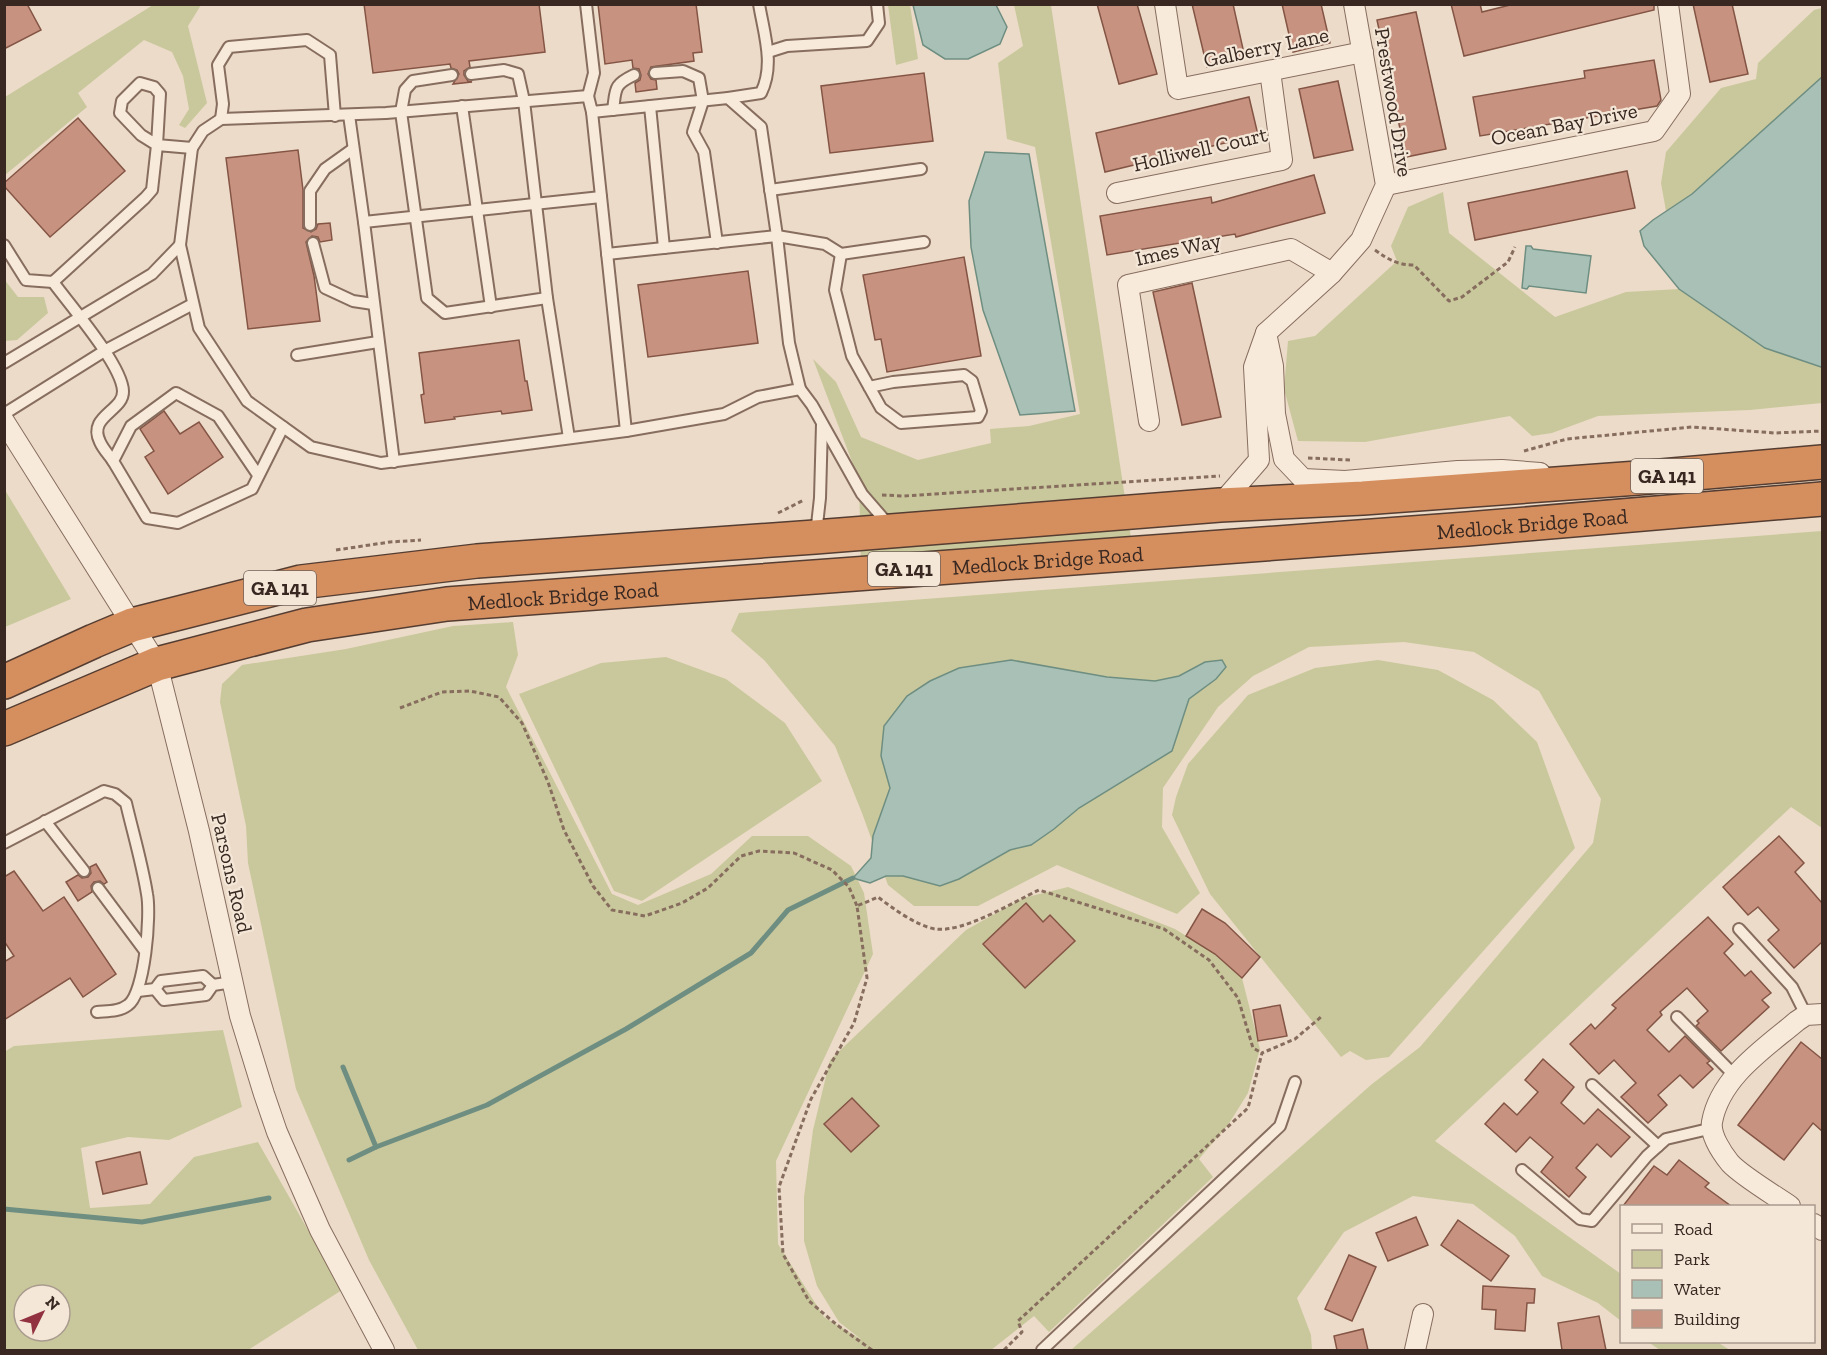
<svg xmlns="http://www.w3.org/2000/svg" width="1827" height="1355" viewBox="0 0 1827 1355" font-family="'Zilla Slab',serif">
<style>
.green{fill:#c9c89c;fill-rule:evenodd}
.water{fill:#a8c0b5;stroke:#6f8e82;stroke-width:1.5}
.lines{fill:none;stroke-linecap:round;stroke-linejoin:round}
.stream{stroke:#6f8e82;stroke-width:5}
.building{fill:#c79380;stroke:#845445;stroke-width:1.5}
.lane-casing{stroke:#876d5e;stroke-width:14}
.street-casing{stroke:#876d5e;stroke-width:22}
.highway-casing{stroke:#553d32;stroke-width:36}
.path{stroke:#876d5e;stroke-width:3;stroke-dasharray:4.5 3;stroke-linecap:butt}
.lane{stroke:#f7eadb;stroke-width:10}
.street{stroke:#f7eadb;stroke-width:20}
.highway{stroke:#d58f5f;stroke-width:33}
.labels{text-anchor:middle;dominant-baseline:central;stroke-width:4.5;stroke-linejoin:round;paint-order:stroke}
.shield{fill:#f4e7d7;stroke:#706158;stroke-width:1.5}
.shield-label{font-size:20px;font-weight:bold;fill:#382821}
.street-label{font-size:21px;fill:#382821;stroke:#f4e7d7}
</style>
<rect width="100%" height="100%" fill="#ecdbc8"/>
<g class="green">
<polygon points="153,5 201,5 188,26 207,103 185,128 179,125 189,109 183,76 172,52 144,40 78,93 87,107 5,175 5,97"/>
<polygon points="888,5 910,5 918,59 896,65"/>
<polygon points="1014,5 1051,5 1131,538 861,566 859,480 813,359 836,382 861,437 918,460 991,443 990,429 1029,426 1080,414 1035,147 1007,139 998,63 1023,46"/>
<polygon points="1822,8 1822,77 1692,194 1666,211 1661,183 1666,152 1721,88 1756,79 1758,63 1814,10"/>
<polygon points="1443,192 1449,233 1555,317 1626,292 1679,289 1765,348 1822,367 1822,403 1750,410 1598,416 1552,433 1532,436 1510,416 1365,442 1298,441 1284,389 1288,341 1315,336 1397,261 1391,246 1408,207"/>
<polygon points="4,279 18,297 44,297 48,313 17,340 5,341"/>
<polygon points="5,490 71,599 5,627 4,627"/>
<polygon points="1822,531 1822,828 1791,807 1435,1141 1621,1274 1621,1321 1598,1303 1542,1276 1515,1236 1473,1204 1413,1196 1344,1232 1297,1298 1311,1335 1312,1350 1071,1350 1372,1084 1420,1047 1593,843 1601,799 1539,691 1474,652 1404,642 1309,647 1253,676 1218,707 1163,788 1162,827 1200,893 1177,914 1057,865 978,906 914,906 888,885 862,813 835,746 765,661 731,631 739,613"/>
<polygon points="513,622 518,655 506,687 612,894 638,905 711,874 752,836 808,836 851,866 864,893 873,954 776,1161 778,1244 824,1317 862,1340 839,1322 817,1286 804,1241 804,1197 813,1130 830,1060 966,930 1023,898 1068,887 1175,929 1212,952 1242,978 1260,1049 1248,1093 1228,1125 1199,1159 1213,1177 1049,1332 1034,1316 991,1350 418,1350 369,1260 296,1089 248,863 246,826 220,702 222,684 242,665 346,649 453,626"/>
<polygon points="666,657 726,679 785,723 822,781 642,901 614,891 519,694 601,663"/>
<polygon points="1378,660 1438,670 1493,700 1537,742 1575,848 1389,1057 1366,1060 1350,1051 1341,1057 1210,894 1172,815 1176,797 1188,764 1248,695 1315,668"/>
<path d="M223 1030 242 1107 169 1140 128 1137 81 1148 90 1208 150 1204 194 1157 258 1142 342 1290 248 1350H5L4 1052 14 1046ZM24 1295H60V1331H24Z"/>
<polygon points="1648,1342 1717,1342 1730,1350 1660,1350"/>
</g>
<g class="water">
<polygon points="913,5 996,5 1007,27 1000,44 968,59 945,59 923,45"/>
<polygon points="1822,77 1822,367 1821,367 1765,348 1679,289 1644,246 1640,231 1653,220 1692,194"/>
<polygon points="985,152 1029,154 1075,411 1020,415 983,310 971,247 969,201"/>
<polygon points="1526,246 1531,246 1533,249 1591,256 1586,293 1529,286 1527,289 1522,288"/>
<polygon points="1011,660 1107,677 1155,681 1179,676 1205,662 1222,660 1226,667 1216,679 1189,699 1172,751 1079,808 1054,829 1031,845 1010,850 959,879 940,886 903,876 886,876 870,883 853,878 871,858 873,836 890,788 881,756 884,726 907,696 930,681 959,668"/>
</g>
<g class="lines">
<g class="stream">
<polyline points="343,1067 376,1147"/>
<polyline points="349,1160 376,1147 487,1105 626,1029 751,953 788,910 853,878"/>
<polyline points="4,1209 142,1222 269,1198"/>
</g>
</g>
<g class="building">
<polygon points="4,4 27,4 41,30 4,49"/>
<polygon points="364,4 539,4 545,52 469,61 470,67 464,71 464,75 468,81 472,82 453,84 459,74 457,70 451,68 450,64 373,73"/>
<polygon points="598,4 696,4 702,52 693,53 694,61 651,67 648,74 651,79 656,80 657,89 636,92 635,83 640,80 641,75 639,69 633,68 632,60 605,64"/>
<polygon points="1097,4 1137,4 1157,74 1119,84"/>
<polygon points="1192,4 1233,4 1245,58 1207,67"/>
<polygon points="1282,4 1321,4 1330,43 1293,52"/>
<polygon points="1451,4 1480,4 1482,12 1514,4 1654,4 1654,10 1464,56"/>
<polygon points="1693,4 1732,4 1748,74 1710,82"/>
<polygon points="1416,12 1446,149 1406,157 1377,20"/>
<polygon points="1654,60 1661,100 1657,106 1480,136 1473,97 1585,78 1584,71"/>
<polygon points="924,73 933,141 830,153 821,86"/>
<polygon points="1338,81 1353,150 1314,158 1299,89"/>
<polygon points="1249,97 1258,135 1105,172 1096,133"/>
<polygon points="78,118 125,171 50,237 4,186 4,183"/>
<polygon points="298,150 303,190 303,228 311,232 316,229 318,224 330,223 332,240 320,242 318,237 312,236 306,242 314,276 320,321 248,329 226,158"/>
<polygon points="1627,171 1635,208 1475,240 1468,203"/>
<polygon points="1314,175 1325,213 1236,237 1235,234 1107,255 1100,216 1211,197 1212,203"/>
<polygon points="964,257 981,356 887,372 881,339 875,340 863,275"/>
<polygon points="748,271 758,343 648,357 638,285"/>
<polygon points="1192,283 1221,417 1182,425 1153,292"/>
<polygon points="519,340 525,381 527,381 532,410 502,414 501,411 454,417 455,419 425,423 421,395 424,394 419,353"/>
<polygon points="164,411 180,434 199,422 223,457 168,494 145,457 154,451 140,429"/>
<polygon points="1779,836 1804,863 1795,872 1822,903 1822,942 1794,968 1768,940 1779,930 1758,907 1748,915 1723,887"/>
<polygon points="96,864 107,882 104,884 100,881 94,882 91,886 92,892 78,901 66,882 78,875 82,878 88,877 91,873 90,867"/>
<polygon points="14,871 43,911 64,897 116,974 83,997 70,978 4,1020 4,962 14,956 4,941 4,877"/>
<polygon points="1026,903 1043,922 1050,915 1075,941 1025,988 983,944"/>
<polygon points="1202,909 1225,923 1260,957 1242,978 1215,954 1186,936"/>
<polygon points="1708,917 1733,944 1724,953 1745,976 1751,971 1771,993 1762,1000 1769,1007 1721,1051 1696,1026 1699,1023 1697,1021 1708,1011 1687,988 1660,1012 1662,1015 1647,1030 1669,1052 1685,1036 1710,1061 1707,1063 1713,1069 1693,1088 1680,1075 1658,1095 1667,1105 1648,1123 1621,1097 1636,1083 1614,1060 1599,1074 1570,1044 1591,1024 1595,1029 1616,1008 1612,1005"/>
<polygon points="1280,1005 1287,1036 1258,1041 1253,1010"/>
<polygon points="1801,1042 1822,1059 1822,1131 1813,1123 1784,1160 1738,1125"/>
<polygon points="1543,1059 1574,1087 1561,1103 1584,1124 1598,1109 1630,1137 1611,1157 1597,1144 1576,1168 1586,1177 1569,1197 1541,1172 1553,1157 1530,1137 1516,1152 1485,1124 1504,1103 1517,1115 1538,1092 1525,1080"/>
<polygon points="852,1098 879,1126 851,1152 824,1124"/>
<polygon points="140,1152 147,1184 103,1194 96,1162"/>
<polygon points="1679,1160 1709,1183 1705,1187 1731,1206 1623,1206 1654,1166 1667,1175"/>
<polygon points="1416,1217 1428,1245 1388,1261 1376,1233"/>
<polygon points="1458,1220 1509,1256 1491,1281 1441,1245"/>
<polygon points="1349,1255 1376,1267 1352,1321 1325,1309"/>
<polygon points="1483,1286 1535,1289 1534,1303 1527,1303 1525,1331 1495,1329 1496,1310 1482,1309"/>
<polygon points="1599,1316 1606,1350 1562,1350 1558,1323"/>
<polygon points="1363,1329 1368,1350 1337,1350 1334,1336"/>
</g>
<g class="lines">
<g class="lane-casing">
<g id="lane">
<polyline points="586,4 594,73 588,96"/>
<polyline points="768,52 787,46 867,41 879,23 877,4"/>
<polyline points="655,73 683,71 699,78 703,101 693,132 704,152 717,243"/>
<polyline points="452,75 413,81 405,90 401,112 427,298 445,313 547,298 524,101 518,74 504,70 471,74"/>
<polygon points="588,96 592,112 728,98 761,127 777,236 789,343 800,389 758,397 724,414 626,431 381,463 311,447 247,401 199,328 180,245 192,148 203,131 221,119 386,113"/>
<path d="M728 98 761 93C775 65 764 34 759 4"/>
<polyline points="462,106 491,307"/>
<polyline points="650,106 664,248"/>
<path d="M613 110C616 89 613 85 634 75"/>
<polyline points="592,112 626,431"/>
<polyline points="349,115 364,222 394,462"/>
<polyline points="221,119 223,104 218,65 229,47 307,40 330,55 335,116"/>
<polyline points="770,190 921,169"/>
<polyline points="364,222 601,197"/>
<polyline points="310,225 310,191 325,169 353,149"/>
<polyline points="313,243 325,288 353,301 373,304"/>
<polyline points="4,245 26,280 53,282 145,198 152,190 157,145 141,135 120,113 122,101 140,83 154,87 160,94 157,145 192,148"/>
<polyline points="607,254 777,236 825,244 841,254 924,242"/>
<polyline points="841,254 835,290 852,356 881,408 901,423 978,417 981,411 972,381 964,375 893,382 869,387"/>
<path d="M53 282C70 305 122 365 123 391 124 411 87 416 100 442 103 449 109 455 113 461"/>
<polyline points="547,298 569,438"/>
<polyline points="297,355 378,342"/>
<polyline points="4,363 152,274 180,245"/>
<polyline points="800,389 812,405 862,494 888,524"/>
<polyline points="4,414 106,350 193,304"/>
<polyline points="258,475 218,416 176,393 131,426 113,461 147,518 178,523 252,489 283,427"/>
<polyline points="816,534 820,498 822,424"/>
<polyline points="45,821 84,871"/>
<path d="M4 843 104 791 115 794 126 803C133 833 142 863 147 894 151 914 145 993 128 1005 119 1012 107 1011 97 1012"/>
<polyline points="98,888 145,951"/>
<polyline points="1739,929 1792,987 1806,1015"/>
<polyline points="155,989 164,1000 206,995 213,985 233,982"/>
<polyline points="138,991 155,989 161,981 203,976 213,985"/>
<polyline points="1677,1017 1735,1076"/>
<polyline points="1592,1085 1658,1146"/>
<polyline points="1522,1170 1580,1219 1592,1221 1647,1156 1666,1139 1713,1128"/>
<polyline points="1042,1350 1280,1126 1295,1082"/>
</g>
</g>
<g class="street-casing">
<g id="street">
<polyline points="1165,4 1178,89 1363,52"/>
<polyline points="1386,185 1654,131 1680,94 1668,4"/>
<polyline points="1117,193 1282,160 1270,71"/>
<polyline points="1266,333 1273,366 1275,414 1284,459 1303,479 1345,481 1458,471 1502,470 1540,473"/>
<polyline points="4,421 157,664 199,831 240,1016 264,1094 277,1132 320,1230 384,1350"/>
<polyline points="1149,421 1128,285 1291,249 1332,273"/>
<polyline points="1220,505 1259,460 1254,367 1266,333 1332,273 1361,240 1386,185 1354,4"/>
<path d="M1790 1206C1774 1195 1742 1176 1730 1163 1722 1153 1710 1135 1712 1122 1720 1077 1765 1048 1797 1021L1806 1015 1822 1014"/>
<polyline points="1814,1224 1822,1230"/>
<polyline points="1415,1350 1423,1314"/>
</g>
</g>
<g class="highway-casing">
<g id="highway">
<polyline points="4,682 94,641 132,625 301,582 477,561 815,537 1220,505 1363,498 1638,478 1822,462"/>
<path id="s1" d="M4 729 157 664 307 625 447 604 1467 529 1822 499"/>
</g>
</g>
<g class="path">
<path d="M1375 250C1389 260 1398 265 1414 265L1449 301 1462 297 1508 262 1515 247"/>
<polyline points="1524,451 1567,439 1692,427 1775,433 1822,431"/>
<polyline points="1308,458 1350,460"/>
<polyline points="882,495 903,496 1220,476"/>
<polyline points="778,513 804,500"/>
<polyline points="336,550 390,542 421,540"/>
<polyline points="400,708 442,692 470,691 499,697 522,723 548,782 564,830 593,886 612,910 645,916 682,903 708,888 741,856 759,851 794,853 832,870 849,887 857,906"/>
<path d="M872 1350 837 1325 809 1301 783 1254 779 1187 811 1099 854 1023 867 978 857 906 878 897C892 908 917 926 935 929 964 933 1013 902 1039 890L1164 929 1209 960 1238 998 1253 1048 1262 1053"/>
<polyline points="1004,1350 1022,1332 1018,1321 1248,1108 1262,1053 1295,1039 1321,1017"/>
</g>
<use href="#lane" class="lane"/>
<use href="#street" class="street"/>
<use href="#highway" class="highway"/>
</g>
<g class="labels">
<g class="shield">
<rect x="1631" y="459" width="72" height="34" rx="4.5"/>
<rect x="868" y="552" width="72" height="34" rx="4.5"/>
<rect x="244" y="571" width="72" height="34" rx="4.5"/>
</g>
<g class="shield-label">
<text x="1667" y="476">GA 141</text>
<text x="904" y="569">GA 141</text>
<text x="280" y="588">GA 141</text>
</g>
<g class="street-label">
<text transform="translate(1266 47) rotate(-12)">Galberry Lane</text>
<text transform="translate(1394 102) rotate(81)">Prestwood Drive</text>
<text transform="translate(1564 124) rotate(-11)">Ocean Bay Drive</text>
<text transform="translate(1200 149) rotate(-13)">Holliwell Court</text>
<text transform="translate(1178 249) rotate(-13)">Imes Way</text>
<text stroke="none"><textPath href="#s1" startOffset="1551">Medlock Bridge Road</textPath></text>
<text stroke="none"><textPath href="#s1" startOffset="1065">Medlock Bridge Road</textPath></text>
<text stroke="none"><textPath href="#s1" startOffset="579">Medlock Bridge Road</textPath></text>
<text transform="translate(232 873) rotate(77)">Parsons Road</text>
</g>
</g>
<rect width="1827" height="1355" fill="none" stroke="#382821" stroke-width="12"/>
<rect x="1620" y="1205" width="195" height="138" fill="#f4e7d7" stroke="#a99b8e" stroke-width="1.5"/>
<rect x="1632" y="1224" width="30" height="9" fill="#f7eadb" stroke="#a99b8e" stroke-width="1.5"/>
<text x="1674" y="1235" font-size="18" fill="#382821">Road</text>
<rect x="1632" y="1250" width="30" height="18" fill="#c9c89c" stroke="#a99b8e" stroke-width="1.5"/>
<text x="1674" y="1265" font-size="18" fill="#382821">Park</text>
<rect x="1632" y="1280" width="30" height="18" fill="#a8c0b5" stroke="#a99b8e" stroke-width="1.5"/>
<text x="1674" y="1295" font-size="18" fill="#382821">Water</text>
<rect x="1632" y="1310" width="30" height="18" fill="#c79380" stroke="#a99b8e" stroke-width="1.5"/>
<text x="1674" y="1325" font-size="18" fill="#382821">Building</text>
<g transform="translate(42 1313) rotate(47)"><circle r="28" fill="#f4e7d7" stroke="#a99b8e" stroke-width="1.5"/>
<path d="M0-4.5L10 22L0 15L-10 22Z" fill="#923241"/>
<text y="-9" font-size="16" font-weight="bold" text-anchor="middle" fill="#382821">N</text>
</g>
</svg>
